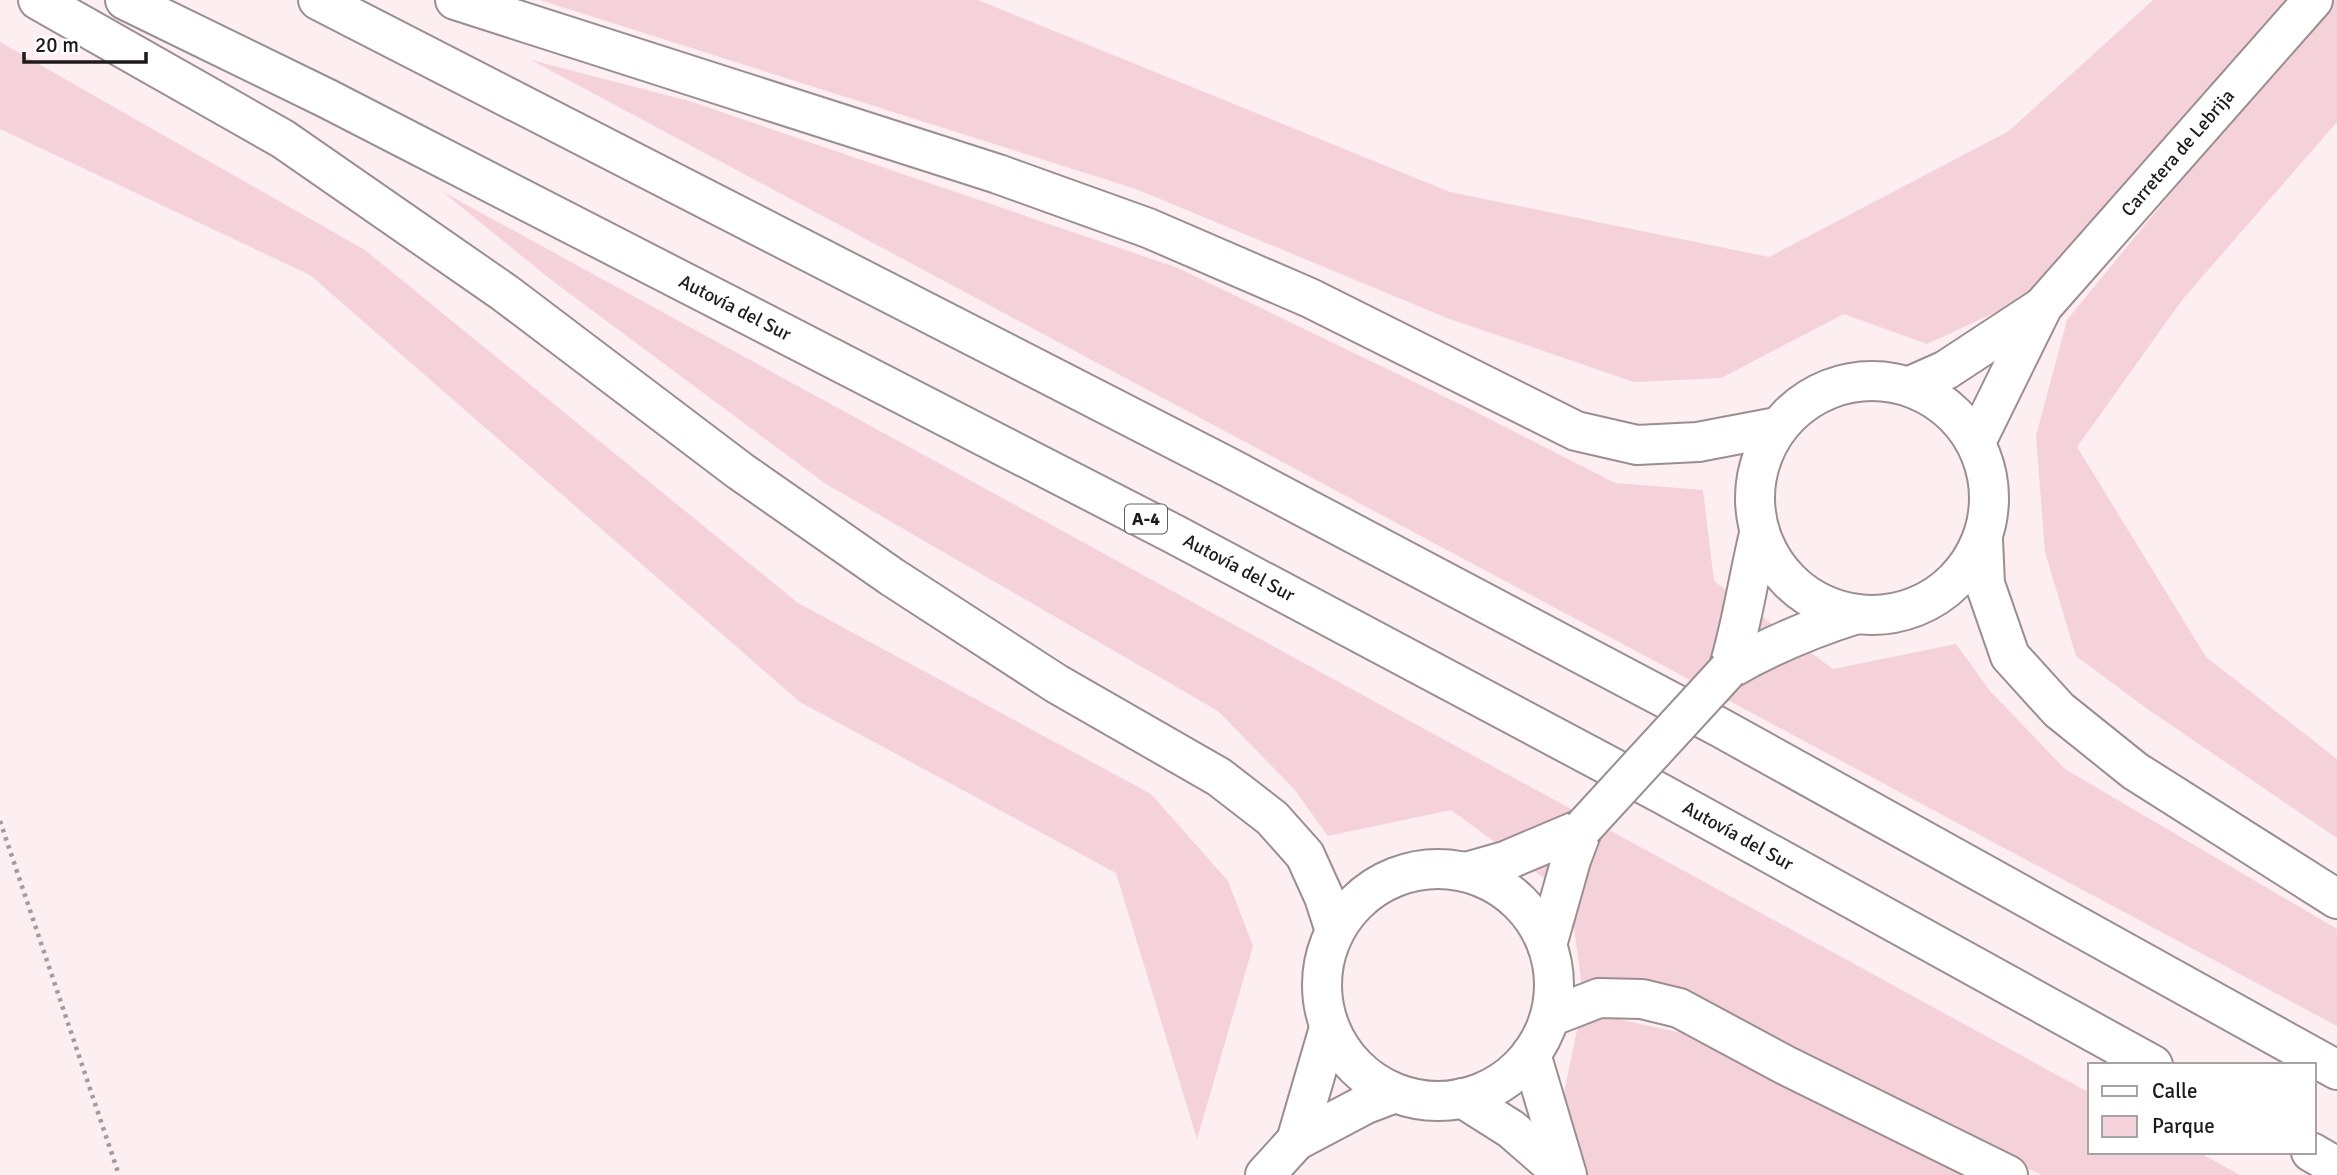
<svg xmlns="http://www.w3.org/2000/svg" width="2337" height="1175" viewBox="0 0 2337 1175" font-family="Signika,sans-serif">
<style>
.green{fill:#f5d2d9}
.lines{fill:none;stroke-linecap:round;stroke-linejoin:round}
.minor-casing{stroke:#9b8e91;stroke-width:42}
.highway-casing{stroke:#9b8e91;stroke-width:42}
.path{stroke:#a49a9c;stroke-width:4.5;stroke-dasharray:3.5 5;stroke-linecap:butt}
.minor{stroke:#fff;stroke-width:38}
.highway{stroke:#fff;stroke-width:38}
.minor-bridge-casing{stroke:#9b8e91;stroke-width:42;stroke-linecap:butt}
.minor-bridge{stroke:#fff;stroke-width:38}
.labels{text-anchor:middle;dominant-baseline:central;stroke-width:5;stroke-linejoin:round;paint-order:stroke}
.shield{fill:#fff;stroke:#625f5f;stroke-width:2}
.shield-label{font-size:18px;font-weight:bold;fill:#1f1a1b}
.street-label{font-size:19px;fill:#1f1a1b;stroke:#fff}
</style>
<rect width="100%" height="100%" fill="#fceef1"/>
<g class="green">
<polygon points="540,0 978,0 1450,192 1769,257 2009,131 2153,0 2307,0 2046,289 1927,344 1844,314 1721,378 1634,382 1447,318 1136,189"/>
<polygon points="2329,0 2337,0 2337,122 2182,300 2077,447 2206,657 2337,759 2337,838 2146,708 2076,656 2045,552 2036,436 2067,320"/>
<polygon points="0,42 365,250 798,603 1151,794 1228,881 1253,946 1197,1139 1116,873 800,702 310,275 0,129"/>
<polygon points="531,60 689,101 1178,268 1466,407 1615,483 1703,490 1714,581 1833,669 1956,644 1990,691 2065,769 2337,929 2337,1026"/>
<polygon points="443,192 2090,1093 2090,1152 2198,1152 2240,1175 2042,1175 1971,1142 2028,1175 1578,1175 1555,1136 1581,1011 1787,1056 1582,987 1570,897 1451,810 1328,836 1294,789 1218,711 826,484 550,279"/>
</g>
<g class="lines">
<g class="minor-casing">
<g id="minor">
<circle cx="1872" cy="498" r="117"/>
<polyline points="1910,386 1946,370 2042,307"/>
<polyline points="1976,442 2043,306 2313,0"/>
<path d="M1728 670C1769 646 1812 628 1857 614"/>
<path d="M1728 670C1742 625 1748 579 1759 534"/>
<circle cx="1438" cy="985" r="116"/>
<polyline points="1466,872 1505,861 1583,828"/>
<polyline points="1547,945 1571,860 1583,828"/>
<polyline points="1531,1054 1567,1175"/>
<polyline points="1462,1098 1511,1129 1564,1175"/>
<polyline points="1296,1141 1329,1028"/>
<polyline points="1265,1175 1296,1141 1366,1104 1395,1093"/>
</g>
</g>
<g class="highway-casing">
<g id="highway">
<polyline points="38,0 283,139 505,293 740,471 892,577 1057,684 1219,777 1272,818 1305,855 1324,897 1335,931"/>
<polyline points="125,0 328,99 1174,534 1662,794 2153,1065"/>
<polyline points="318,0 1230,468 1721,728 2337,1070"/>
<polyline points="455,0 998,174 1148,228 1310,298 1576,431 1637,445 1698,442 1777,427"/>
<polyline points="1983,540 1985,584 2010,656 2059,710 2135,771 2337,899"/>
<polyline points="1550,1017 1599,998 1642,999 1679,1008 1785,1065 2008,1175"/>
<polyline points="2311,1152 2337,1167"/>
</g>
</g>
<polyline class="path" points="0,821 119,1175"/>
<use href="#minor" class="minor"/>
<use href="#highway" class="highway"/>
<g class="minor-bridge-casing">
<polyline id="minor-bridge" points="1583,828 1728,670"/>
</g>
<use href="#minor-bridge" class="minor-bridge"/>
</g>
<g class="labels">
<rect class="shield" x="1125" y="504.5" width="42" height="29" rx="5"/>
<g class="shield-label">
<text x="1146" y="519">A-4</text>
</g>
<g class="street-label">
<text transform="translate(2178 153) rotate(-49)">Carretera de Lebrija</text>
<text transform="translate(735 308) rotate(27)">Autovía del Sur</text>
<text transform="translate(1239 568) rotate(28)">Autovía del Sur</text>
<text transform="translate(1738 836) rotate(29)">Autovía del Sur</text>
</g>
</g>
<rect x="2088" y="1063" width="228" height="91" fill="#ffffff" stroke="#a5a3a4" stroke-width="2"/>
<rect x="2102" y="1086" width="35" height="10" fill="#ffffff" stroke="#a5a3a4" stroke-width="2"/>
<text x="2152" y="1098" font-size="21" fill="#1f1a1b">Calle</text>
<rect x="2102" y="1116" width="35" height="21" fill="#f5d2d9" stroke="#a5a3a4" stroke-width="2"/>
<text x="2152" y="1133" font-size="21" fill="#1f1a1b">Parque</text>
<path d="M24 52v10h122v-10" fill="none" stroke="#1f1a1b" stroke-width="3.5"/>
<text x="35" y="52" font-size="21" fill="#1f1a1b" stroke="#ffffff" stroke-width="5" paint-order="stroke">20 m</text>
</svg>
